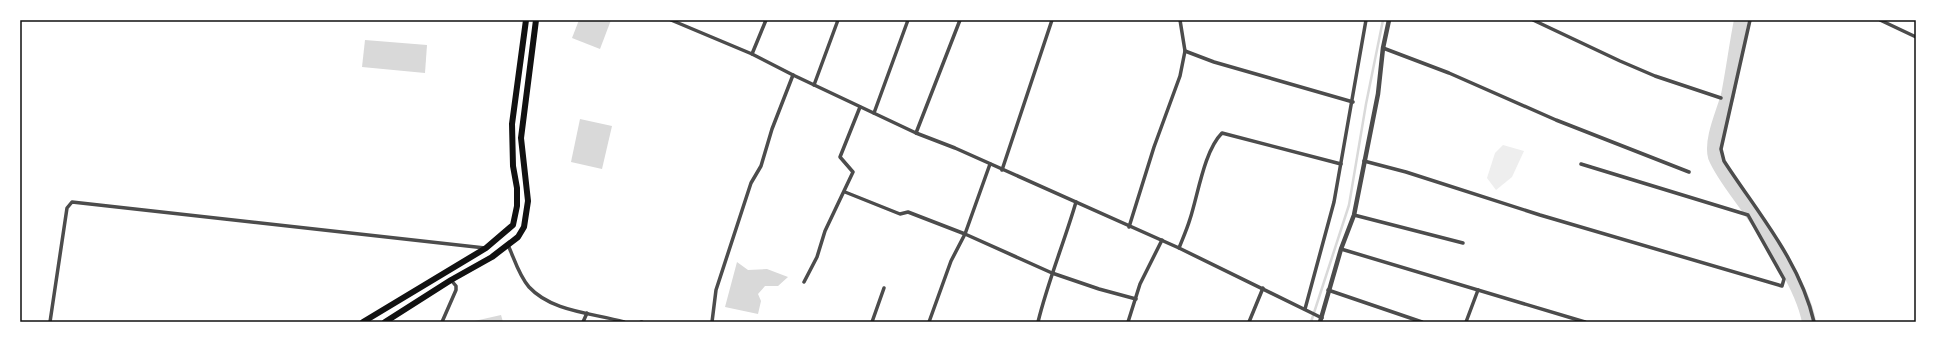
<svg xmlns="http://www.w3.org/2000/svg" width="1936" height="342" viewBox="0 0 1936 342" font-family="'Archivo Narrow',sans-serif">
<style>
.green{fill:#eee}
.water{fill:#d9d9d9}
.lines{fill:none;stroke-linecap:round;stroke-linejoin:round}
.stream{stroke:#d9d9d9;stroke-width:2.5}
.river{stroke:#d9d9d9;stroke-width:14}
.minor{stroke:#4c4c4c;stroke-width:3.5}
.tertiary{stroke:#4c4c4c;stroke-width:4.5}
.primary{stroke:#111;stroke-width:6}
.neatline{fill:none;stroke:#111;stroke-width:1.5}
</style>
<rect width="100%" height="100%" fill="#fff"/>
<polygon class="green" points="1503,145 1524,151 1512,177 1496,190 1487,178 1495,153"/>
<g class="water">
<polygon points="579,20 611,20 600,49 572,38"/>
<polygon points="365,40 427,45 425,73 362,67"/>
<polygon points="580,119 612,126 602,169 571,162"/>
<polygon points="737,262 748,270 767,269 788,277 778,286 765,286 758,294 761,301 758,314 725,307"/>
<polygon points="501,315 503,322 470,322"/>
</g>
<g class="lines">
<polyline class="stream" points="1311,322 1349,205 1366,104 1383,20"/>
<path class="river" d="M1741 20C1736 45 1733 70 1728 95 1724 111 1710 140 1715 157 1721 172 1736 191 1746 205 1767 234 1803 287 1809 322"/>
<g class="minor">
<polyline points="671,20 752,54 793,75 916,133 955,148 1179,248 1322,318"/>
<polyline points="1533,20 1620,61 1655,76 1721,98"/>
<path d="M1750 20 1721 149 1724 161C1757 212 1800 261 1814 322"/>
<polyline points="1880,20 1916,37"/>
<polyline points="1383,48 1449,73 1556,120 1689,172"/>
<polyline points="1185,51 1214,62 1353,102"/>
<polyline points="752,54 766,20"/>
<polyline points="814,85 838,20"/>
<polyline points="874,113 908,20"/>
<polyline points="916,133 960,20"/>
<polyline points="1364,161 1406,172 1540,215 1782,286 1784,279 1748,215 1581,164"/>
<polyline points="1002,170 1052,20"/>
<polyline points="845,192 900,214 908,212 965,234 1052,273 1099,289 1136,299"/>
<polyline points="1354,215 1463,243"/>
<polyline points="1129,227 1154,147 1180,76 1185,51 1180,20"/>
<path d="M508 245C514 258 519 276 529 287 552 312 593 313 624 322"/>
<path d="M1179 248C1183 238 1187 229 1190 219 1198 195 1204 151 1222 133L1341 164"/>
<polyline points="1341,249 1585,322"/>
<polyline points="804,282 817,257 825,231 853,172 840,157 860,107"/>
<polyline points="1328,290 1422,322"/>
<polyline points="1305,309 1334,202 1366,20"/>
<polyline points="50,322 67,208 72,202 485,248"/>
<polyline points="442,322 456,290 456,286 451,280"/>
<polyline points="583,322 587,313"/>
<polyline points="641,322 642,322"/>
<polyline points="712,322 716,290 751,183 761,166 772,129 793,75"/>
<polyline points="872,322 884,288"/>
<polyline points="929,322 951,261 965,234 990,164"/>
<path d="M1038 322C1048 281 1064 243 1076 202"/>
<polyline points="1128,322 1140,284 1162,240"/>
<polyline points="1249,322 1263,288"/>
<polyline points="1466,322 1478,290"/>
</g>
<polyline class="tertiary" points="1320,322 1341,249 1354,215 1378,94 1383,48 1389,20"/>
<g class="primary">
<polyline points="363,322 486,248 513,225 517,206 517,188 513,166 512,124 526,20"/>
<polyline points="385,322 451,280 492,257 518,237 524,227 528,201 521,138 536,20"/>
</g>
</g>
<rect width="1936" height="342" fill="none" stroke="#ffffff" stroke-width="42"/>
<rect x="21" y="21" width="1894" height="300" class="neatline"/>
</svg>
